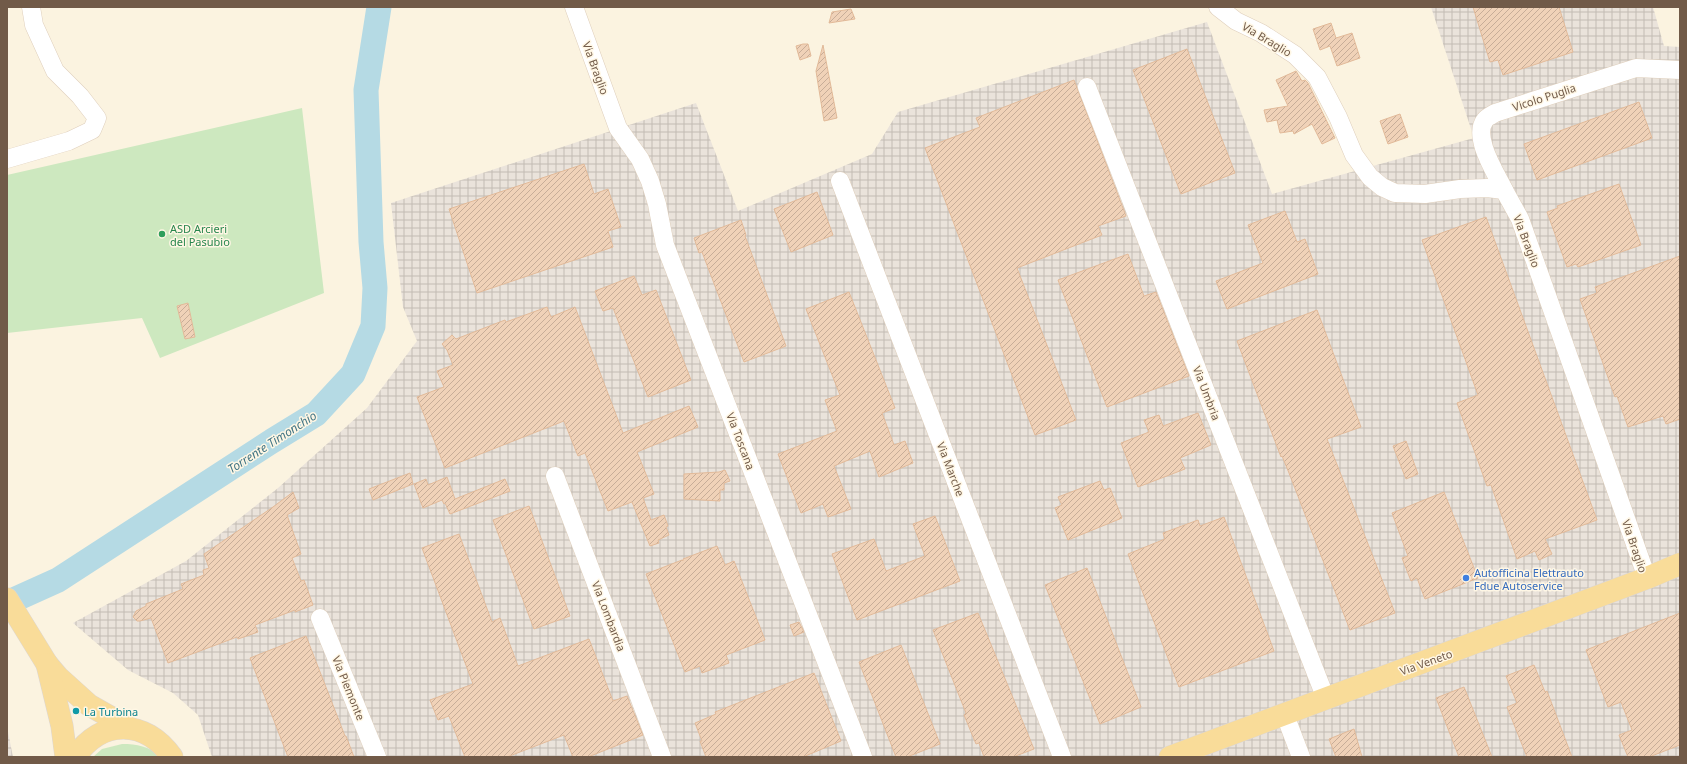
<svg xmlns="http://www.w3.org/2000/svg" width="1687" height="764" viewBox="0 0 1687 764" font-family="'Noto Sans',sans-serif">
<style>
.industrial{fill:url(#industrial-grid)}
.garden{fill:#cde8bf}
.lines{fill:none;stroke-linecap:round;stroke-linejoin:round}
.river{stroke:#b5dae4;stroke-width:25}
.building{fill:url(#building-hatch);stroke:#e2ba99}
.minor-casing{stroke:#dfcfbc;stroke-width:19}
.major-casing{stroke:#ddd7d3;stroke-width:23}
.minor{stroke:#fff;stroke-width:18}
.major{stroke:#f9dc99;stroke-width:22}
.leisure-dot{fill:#2e9e5b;stroke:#fff7e5;stroke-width:1.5}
.shop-dot{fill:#3f7fe0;stroke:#fff7e5;stroke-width:1.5}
.culture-dot{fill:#0f9aa8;stroke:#fff7e5;stroke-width:1.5}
.labels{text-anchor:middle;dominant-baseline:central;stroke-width:3;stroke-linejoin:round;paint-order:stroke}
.street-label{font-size:11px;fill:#715a48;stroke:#fff7e5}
.leisure-label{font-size:11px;fill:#27864d;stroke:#fff7e5;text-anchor:start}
.shop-label{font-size:11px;fill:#366cbe;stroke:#fff7e5;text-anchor:start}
.culture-label{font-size:11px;fill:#0d838f;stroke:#fff7e5;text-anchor:start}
.water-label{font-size:12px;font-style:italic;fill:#427585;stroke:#fff7e5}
</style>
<defs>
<pattern id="industrial-grid" width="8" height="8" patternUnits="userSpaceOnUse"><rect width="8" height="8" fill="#eae3db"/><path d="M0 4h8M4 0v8" fill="none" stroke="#c2bbb4"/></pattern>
<pattern id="building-hatch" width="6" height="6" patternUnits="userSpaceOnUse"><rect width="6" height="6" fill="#f0d2b8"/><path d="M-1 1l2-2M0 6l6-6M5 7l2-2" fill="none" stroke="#c7ad98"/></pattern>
</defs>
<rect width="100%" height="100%" fill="#fbf3e0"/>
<g class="industrial">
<polygon points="1431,7 1653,7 1664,46 1680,47 1680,757 212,757 198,715 173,693 128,670 73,623 186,561 278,488 367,408 417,341 403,307 391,203 696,103 738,211 872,154 898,112 1207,22 1272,194 1474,138"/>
<polygon points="7,727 13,757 7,757"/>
</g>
<g class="garden">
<polygon points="302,108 324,293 160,358 142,318 7,333 7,175"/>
<path d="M122 744C137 744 149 746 160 757H93L102 749Z"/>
</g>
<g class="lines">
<polyline class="river" points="7,603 58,580 272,441 316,414 353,374 373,326 375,288 371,242 366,90 379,7"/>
</g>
<g class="building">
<polygon points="1473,7 1559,7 1573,52 1503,75 1498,60 1490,62"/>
<polygon points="851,9 855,19 829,23 832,12"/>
<polygon points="1331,23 1336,38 1352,33 1360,58 1337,66 1330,46 1320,50 1313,29"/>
<polygon points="803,44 808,44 811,56 800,60 796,46"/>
<polygon points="823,45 837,118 824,121 816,71"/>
<polygon points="1187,49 1235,173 1181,194 1133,70"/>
<polygon points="1296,71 1302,81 1305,80 1308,83 1335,138 1322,144 1312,124 1294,134 1293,131 1280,133 1277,120 1267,122 1264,110 1288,106 1276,80"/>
<polygon points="1074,80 1126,216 1098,226 1102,235 1017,268 1076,420 1035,435 925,148 980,127 976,118"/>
<polygon points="1639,102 1652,138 1537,180 1524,144"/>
<polygon points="1400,114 1408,137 1388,144 1380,121"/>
<polygon points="584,164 594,194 608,189 621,227 608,231 613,247 477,293 449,209"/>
<polygon points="1619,184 1641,245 1578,267 1576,264 1567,267 1547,212 1558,208 1557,206"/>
<polygon points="817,192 833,235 791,252 774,209"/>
<polygon points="1285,211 1297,242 1305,239 1318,274 1227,309 1216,281 1263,263 1248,225"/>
<polygon points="1486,217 1597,520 1545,539 1552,554 1539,560 1535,551 1517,559 1491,485 1487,486 1457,403 1478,395 1422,240"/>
<polygon points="741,220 746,235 745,236 786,346 744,362 702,252 699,253 694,238"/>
<polygon points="1128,254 1144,296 1156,292 1189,376 1107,407 1058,280"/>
<polygon points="1680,256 1680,419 1666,424 1663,416 1628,427 1617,396 1615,397 1580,299 1597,293 1595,287"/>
<polygon points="634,276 642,295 656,290 691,380 648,397 613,308 603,311 595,291"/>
<polygon points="849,292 895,408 882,413 894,445 905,441 913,463 879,477 870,451 834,466 851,509 828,517 823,504 801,513 778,454 837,431 825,400 840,395 806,309"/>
<polygon points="188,303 195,337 185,339 177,306"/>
<polygon points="547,307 551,317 575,307 623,433 689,406 698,427 637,452 654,494 643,498 651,520 664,515 668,526 666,527 669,535 658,540 659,543 650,546 632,502 608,511 585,453 578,456 564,421 445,468 417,397 444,387 437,371 453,365 447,350 442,344 452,335 456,339 505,320 506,322"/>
<polygon points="1317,310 1361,427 1327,439 1395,613 1350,630 1289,473 1282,456 1281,457 1237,341"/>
<polygon points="1198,413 1211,445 1180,458 1185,469 1138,487 1121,443 1149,432 1144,420 1159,415 1163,426"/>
<polygon points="1406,441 1418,474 1406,479 1393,446"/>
<polygon points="725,470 730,481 724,483 724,490 720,490 720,501 684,499 684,474 719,472"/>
<polygon points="410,473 413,484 373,500 369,489"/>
<polygon points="447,477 455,499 505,479 510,491 450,514 445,503 444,504 442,500 423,508 414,484 426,479 428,485"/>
<polygon points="1100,481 1104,490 1110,488 1122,518 1068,540 1055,508 1062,505 1058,497"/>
<polygon points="293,492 299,508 287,515 301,554 292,558 301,581 304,580 313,605 295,612 295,610 255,625 258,632 238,639 237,637 168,663 151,618 140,621 137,621 133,617 136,611 146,606 146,604 183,589 181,584 204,575 203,570 209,568 204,554 273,507"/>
<polygon points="1444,492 1478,578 1425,599 1417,578 1411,581 1402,558 1408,556 1392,513"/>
<polygon points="529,506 570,616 534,629 493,520"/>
<polygon points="935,516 960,581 857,620 832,554 874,539 886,571 925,556 913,524"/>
<polygon points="1224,517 1274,651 1179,687 1128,554 1165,539 1163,533 1198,520 1200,526"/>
<polygon points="459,534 492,622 500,618 518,666 589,639 613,701 627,696 643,735 588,757 573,757 564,735 507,757 465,757 449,716 438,720 430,700 473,684 422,548"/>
<polygon points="717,546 725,565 734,561 765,640 726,655 729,663 702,673 700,666 685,672 646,574 682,560 683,561 683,559"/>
<polygon points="1087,568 1141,707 1100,724 1045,585"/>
<polygon points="978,613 1034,749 1013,757 984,757 979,743 976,744 964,715 966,713 933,630"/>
<polygon points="1680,613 1680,745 1649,757 1628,757 1619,735 1632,730 1621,702 1608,707 1586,650"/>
<polygon points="799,622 804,632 794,636 790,625"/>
<polygon points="306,636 345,736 346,736 354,757 288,757 250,658"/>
<polygon points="901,645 940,744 907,757 896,757 859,662"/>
<polygon points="1534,665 1545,692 1547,691 1572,757 1527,757 1507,707 1517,703 1506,676"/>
<polygon points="814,673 841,741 803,757 706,757 700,741 702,741 695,723 716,714 715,712"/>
<polygon points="1464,687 1492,757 1459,757 1436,698"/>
<polygon points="1354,729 1362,757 1336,757 1329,739"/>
</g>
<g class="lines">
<g class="minor-casing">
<g id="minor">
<polyline points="574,7 618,128 640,159 650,181 657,204 665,245 863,757"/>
<polyline points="1218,7 1236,21 1261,33 1295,55 1317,77 1338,117 1354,155 1370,177 1382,187 1395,193 1425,194 1460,189 1487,188 1504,190 1520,219 1647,578"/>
<polyline points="1087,87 1326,699"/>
<polyline points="7,159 69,141 92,130 97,118 80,96 55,71 34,25 31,7"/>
<polyline points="840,181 1062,757"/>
<path d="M1504 190C1496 173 1472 137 1485 120 1487 117 1492 115 1495 113L1636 68 1680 70"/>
<polyline points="555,476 662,757"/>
<polyline points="320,618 377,757"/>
<polyline points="1285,715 1301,757"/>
</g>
</g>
<g class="major-casing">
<g id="major">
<polyline points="7,599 47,664 58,677 89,705 128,727"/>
<polyline points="47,664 62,726 66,757"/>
<path d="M75 757C102 718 145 719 172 757"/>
<polyline points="1170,757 1647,578 1680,564"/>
</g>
</g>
<use href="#minor" class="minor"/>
<use href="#major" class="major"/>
</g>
<circle class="leisure-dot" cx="162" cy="234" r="4"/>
<circle class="shop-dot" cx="1466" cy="578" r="4"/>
<circle class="culture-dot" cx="76" cy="711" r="4"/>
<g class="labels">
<g class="street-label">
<text transform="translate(1267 39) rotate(31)">Via Braglio</text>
<text transform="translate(596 68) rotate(70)">Via Braglio</text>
<text transform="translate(1544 97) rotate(-18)">Vicolo Puglia</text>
<text transform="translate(1527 241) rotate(69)">Via Braglio</text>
<text transform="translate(1207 393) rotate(69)">Via Umbria</text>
<text transform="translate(741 441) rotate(69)">Via Toscana</text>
<text transform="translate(951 469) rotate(69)">Via Marche</text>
<text transform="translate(1635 546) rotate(71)">Via Braglio</text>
<text transform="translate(609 616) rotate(69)">Via Lombardia</text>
<text transform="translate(1426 662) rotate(-20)">Via Veneto</text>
<text transform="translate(349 688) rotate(68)">Via Piemonte</text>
</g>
<g class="leisure-label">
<text x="170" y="228">ASD Arcieri<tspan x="170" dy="13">del Pasubio</tspan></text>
</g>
<g class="shop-label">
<text x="1474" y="572">Autofficina Elettrauto<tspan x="1474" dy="13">Fdue Autoservice</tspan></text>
</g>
<g class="culture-label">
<text x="84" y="711">La Turbina</text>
</g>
<g class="water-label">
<text transform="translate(272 442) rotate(-33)">Torrente Timonchio</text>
</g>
</g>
<rect width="1687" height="764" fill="none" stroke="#715a48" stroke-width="16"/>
</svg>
